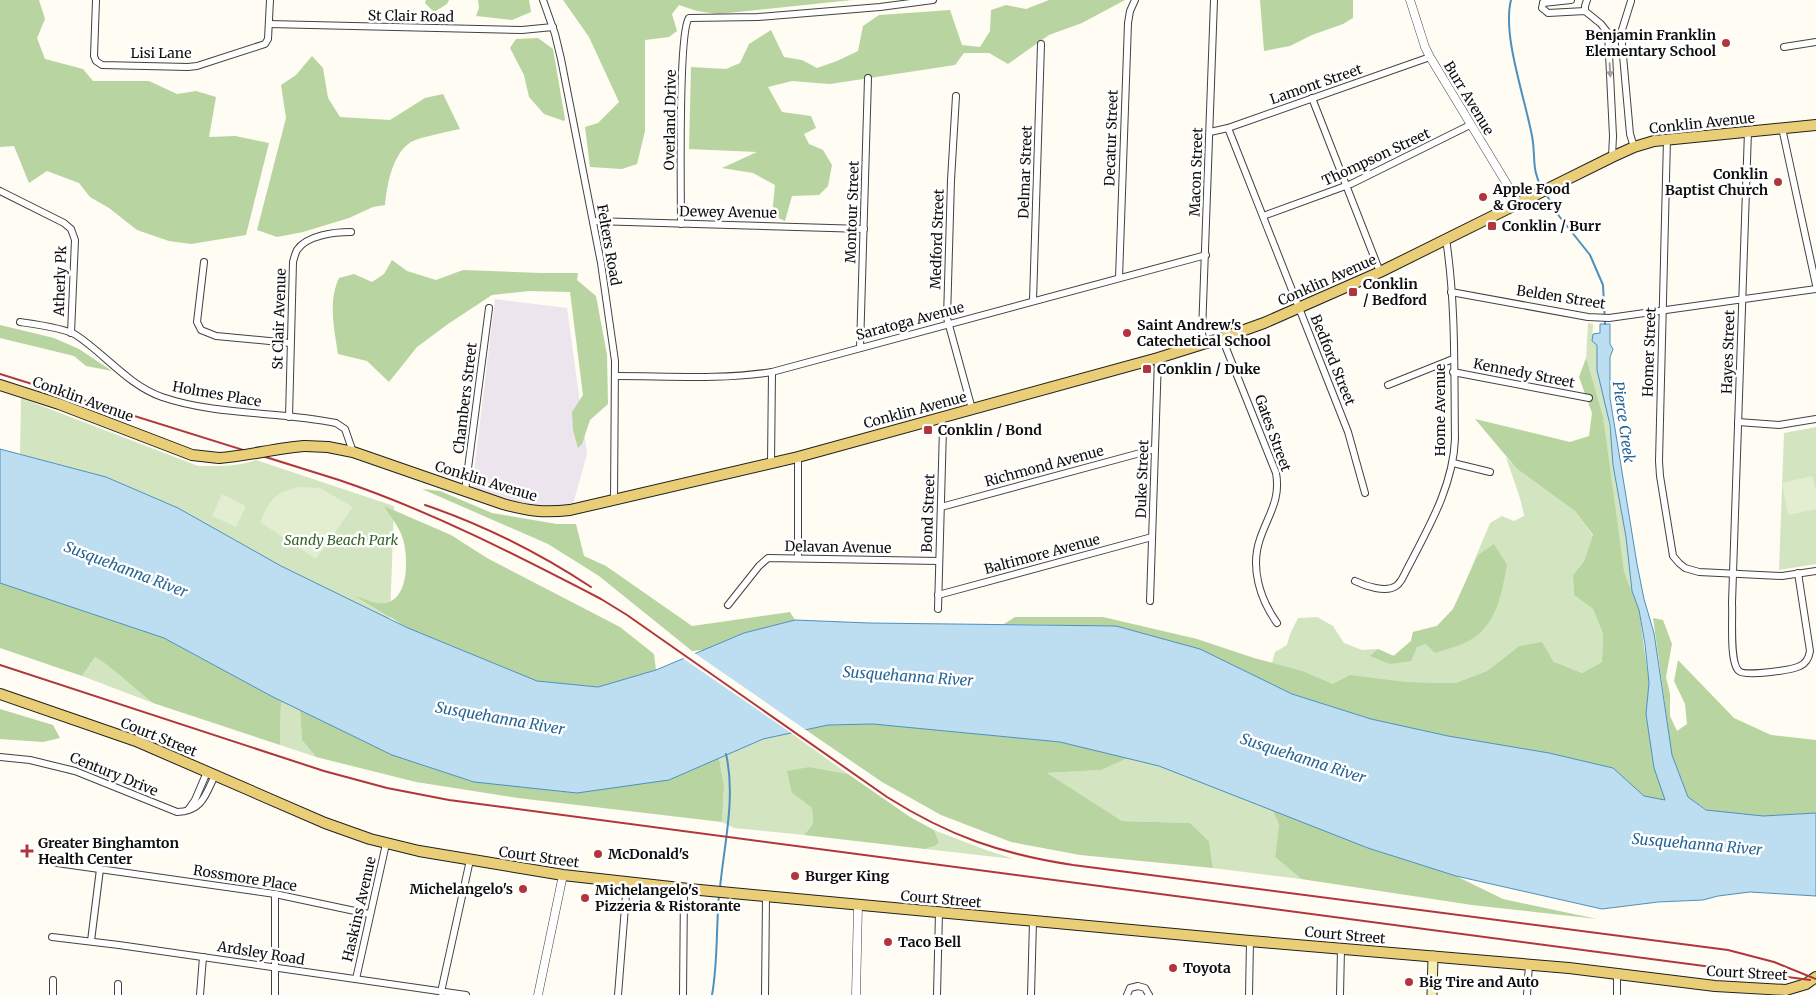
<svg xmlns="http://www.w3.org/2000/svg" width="1816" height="995" viewBox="0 0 1816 995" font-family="Merriweather,serif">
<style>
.industrial{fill:#ece5ed}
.green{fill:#d3e5c0}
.forest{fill:#b8d4a1}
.pitch{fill:#e3edd0}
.water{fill:#bdddf0;stroke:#4c91bf}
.pier{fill:#fefcf3}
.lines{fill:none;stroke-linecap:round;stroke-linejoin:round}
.stream{stroke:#4c91bf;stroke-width:2}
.minor-casing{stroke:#424242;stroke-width:8}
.tertiary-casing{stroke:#424242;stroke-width:9}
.secondary-casing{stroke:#313131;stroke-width:11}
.primary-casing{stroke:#202020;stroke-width:12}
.minor{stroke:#fff;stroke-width:6}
.tertiary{stroke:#fff;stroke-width:8}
.secondary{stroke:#f6efb6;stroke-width:9}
.primary{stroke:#eace77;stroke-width:10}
.rail{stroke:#b1363c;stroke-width:2}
.primary-bridge-casing{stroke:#202020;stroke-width:12;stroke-linecap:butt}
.primary-bridge{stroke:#eace77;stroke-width:10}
.oneway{fill:#9f9f9f}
.poi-dot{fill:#b1363c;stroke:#fff;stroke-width:2}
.labels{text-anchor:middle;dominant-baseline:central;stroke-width:5;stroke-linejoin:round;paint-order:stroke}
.street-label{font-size:14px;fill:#0f0f0f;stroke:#fff}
.poi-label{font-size:14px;font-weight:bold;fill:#0f0f0f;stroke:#fff;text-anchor:start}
.park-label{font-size:14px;font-style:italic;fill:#326126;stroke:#fff}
.water-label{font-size:15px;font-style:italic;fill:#256494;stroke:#fff}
</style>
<rect width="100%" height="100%" fill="#fefcf3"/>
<polygon class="industrial" points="495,299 567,308 587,454 573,504 553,507 534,507 516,503 472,488"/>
<g class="green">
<polygon points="1588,323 1593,324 1592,341 1597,345 1626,537 1632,591 1624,571 1586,358"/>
<path d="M21 398 198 466C218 466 237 467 256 460L394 506 390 619 281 566 178 508 106 477 20 454Z"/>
<polygon points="1816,427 1816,564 1779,570 1784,433"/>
<path d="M1506 457 1517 469 1575 511 1593 536 1584 561 1573 575 1574 595 1593 609 1603 634 1602 662 1582 673 1519 646 1487 671 1455 683 1406 682 1333 684 1303 671 1272 663 1275 652 1287 645 1290 634 1298 618 1317 617 1333 626 1344 643 1362 650 1378 649 1393 656 1411 641 1413 632 1437 626 1454 609 1490 523 1502 516 1514 521 1524 516C1521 496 1512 477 1506 457Z"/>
<path d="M95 657C116 670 133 688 153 703L82 676Z"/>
<polygon points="281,701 300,710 302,740 316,757 280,745"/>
<polygon points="791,733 848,774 810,767 792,793 812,808 813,824 804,835 734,828 722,822 724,786 719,758 763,739"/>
<polygon points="1128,758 1159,766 1272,809 1279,825 1275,857 1301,879 1213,868 1209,841 1190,823 1122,821 1046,773 1100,770"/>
<polygon points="934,830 986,850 1014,859 925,849 935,846 939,842"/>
</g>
<g class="forest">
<polygon points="0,0 39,0 45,19 37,38 45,59 83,69 93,81 149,81 177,94 196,91 216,97 209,137 235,136 269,143 246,235 191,244 169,241 137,230 109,208 90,197 79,183 47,171 29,183 14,146 0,147"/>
<polygon points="426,0 449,0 447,4 434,12 425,3"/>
<polygon points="478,0 529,0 531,12 512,20 476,16 479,8"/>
<polygon points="563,0 852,0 718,14 697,11 679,5 672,14 677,31 669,37 645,40 645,131 637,164 622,169 590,167 585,127 598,123 619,102 589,37"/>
<polygon points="1049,0 1125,0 1082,23 1049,35 1008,64 989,53 964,53 955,65 830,84 792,81 768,87 782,112 811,116 816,128 804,134 809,144 823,150 832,165 828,186 819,195 792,196 785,221 772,215 775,185 753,173 722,168 757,152 689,149 691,67 726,69 740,63 749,44 771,30 784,57 802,60 817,68 837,61 858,51 863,26 879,15 950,10 962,45 980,47 990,31 991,10 1006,5 1026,9"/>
<polygon points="1260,0 1353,0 1353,18 1343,24 1312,35 1290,46 1264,51"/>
<polygon points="538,38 553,49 565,119 564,121 544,114 529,97 524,75 510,48 516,39"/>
<path d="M312 56 323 68 328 98 340 117 390 120 425 98 443 94 460 129C451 131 417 138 411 142 392 154 387 185 385 205L373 207 349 218 303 232 277 237 257 230 286 118 281 85 296 75Z"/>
<path d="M392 260 407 271 436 280 463 270 541 273H578L577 280 596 296 607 355 608 404 590 420 582 444 578 448 573 430 572 412 583 395 570 292 530 291 492 295 448 324 417 347 389 382 367 361 338 354C334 328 328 302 339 278L354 274 372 282 384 274Z"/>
<polygon points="0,325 54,338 79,349 112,371 86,366 74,356 0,338"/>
<polygon points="1586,358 1603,417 1624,571 1639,610 1649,683 1646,714 1654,768 1666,801 1644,796 1613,768 1549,753 1448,736 1371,719 1292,694 1200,649 1116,626 1004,624 1015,617 1103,617 1197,639 1254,658 1303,671 1333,684 1350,675 1406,682 1455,683 1487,671 1519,646 1542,642 1553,661 1582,673 1602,662 1603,634 1593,609 1574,595 1573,575 1584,561 1593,535 1575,511 1517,469 1475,419 1570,442 1589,436 1592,413 1579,377"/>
<polygon points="422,489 440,491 492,513 557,524 576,524 584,556 606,566 692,626 790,612 795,620 744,633 704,650 692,651 599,576 548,544"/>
<path d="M384 506 451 535 487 558 620 627 654 654 656 670 598 687 537 681 408 628 355 596C362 598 370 602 377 603 409 608 409 560 403 539 400 528 390 516 384 506Z"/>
<path d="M1494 544 1507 565C1502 591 1498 620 1475 637 1464 645 1447 649 1435 653L1426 644 1417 647 1411 661 1390 664 1370 656 1378 649 1394 656 1411 641 1413 632 1437 626 1453 609 1478 555Z"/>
<path d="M0 583 164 638 281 701 280 745 153 703C133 688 116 670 95 657L82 676 0 648Z"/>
<polygon points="1653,618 1663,620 1672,644 1666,677 1670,694 1670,716 1677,731 1687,724 1685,704 1674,681 1678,660 1734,718 1771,735 1816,740 1816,813 1763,816 1707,810 1688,797 1672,755"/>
<polygon points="0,709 53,725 60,738 43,742 0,739"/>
<polygon points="300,710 392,755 474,782 669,780 719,758 724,786 722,822 518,798 416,782 316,757 302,740"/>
<polygon points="873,724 1060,742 1128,758 1101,770 1047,773 1122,821 1190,823 1209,841 1213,868 1080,855 1011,842 941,815 882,782 806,730 828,725"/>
<polygon points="810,767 848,774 910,817 934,830 939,842 935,846 925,849 804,835 813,824 812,808 792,793 787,771"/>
<polygon points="1272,809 1368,848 1456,876 1503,899 1597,919 1472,905 1301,879 1275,857 1279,825"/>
</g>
<g class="pitch">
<polygon points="1812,476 1816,491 1816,509 1788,515 1782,483"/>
<path d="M299 487 320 488 353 507 316 559 260 522C271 499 273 493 299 487Z"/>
<polygon points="222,494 246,506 236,527 212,516"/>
</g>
<polygon class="water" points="1600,324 1610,324 1610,344 1613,349 1610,357 1610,398 1637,564 1644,599 1654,633 1672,755 1688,797 1706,810 1763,816 1816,813 1816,896 1750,892 1718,896 1703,900 1658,902 1602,909 1456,876 1368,848 1159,766 1060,742 873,724 828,725 763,739 669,780 577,793 474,782 392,755 273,697 164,638 0,583 0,449 106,477 178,508 281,566 408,628 537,681 598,687 656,670 744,633 795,620 869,623 1116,626 1200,649 1292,694 1371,719 1448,736 1549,753 1613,768 1644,796 1665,800 1654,768 1646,714 1649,683 1645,644 1639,610 1632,591 1626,537 1613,465 1610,425 1597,370 1597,345 1592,341 1593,334 1600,333"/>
<polygon class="pier" points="693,652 806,730 809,732 794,735 681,657"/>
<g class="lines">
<g class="stream">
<path d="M1511 0C1502 35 1525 98 1532 136 1536 156 1531 170 1542 188"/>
<polyline points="1546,194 1559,216 1590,255 1603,285 1605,324"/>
<path d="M720 888C724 845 736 797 726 754"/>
<path d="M712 995C718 962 716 929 719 895"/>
</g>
<g class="minor-casing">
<g id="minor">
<polyline points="96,0 94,56 96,61 102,65 188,67 197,66 265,44 268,39 270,0"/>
<polyline points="543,0 555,34 561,59 601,263 615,361 614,500"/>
<polyline points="1631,1 1621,33 1630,134 1634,147"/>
<polyline points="1543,3 1542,8 1548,13 1585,11 1601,24 1608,33 1613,136 1612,157"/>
<polyline points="1543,3 1571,0"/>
<polyline points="1585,11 1585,6 1587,0"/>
<polyline points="269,24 522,30 553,27"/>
<polyline points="1784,47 1816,42"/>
<polyline points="956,96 951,180 947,318 972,409"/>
<polyline points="1312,98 1380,272"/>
<polyline points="1228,128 1348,432 1365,493"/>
<polyline points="1782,128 1816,285"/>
<path d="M1748 131 1732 603C1733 617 1729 663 1739 671 1745 677 1792 670 1800 666 1807 663 1809 657 1810 651L1798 573"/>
<polyline points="1210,132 1228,128 1430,57"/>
<polyline points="1667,139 1659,461 1660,476 1673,556 1679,563 1685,568 1699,572 1782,576 1816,571"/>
<polyline points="0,191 64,223 71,229 75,240 71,333"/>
<polyline points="1263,216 1351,184 1470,125"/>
<polyline points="593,221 864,229"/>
<path d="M681 224C681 195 678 32 689 18L758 17 880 7 933 0"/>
<polyline points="204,262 197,322 201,330 216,336 290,343"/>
<polyline points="1119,278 1128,23 1130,11 1135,0"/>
<polyline points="1451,292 1588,317 1609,318 1816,289"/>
<polyline points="1033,301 1041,44"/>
<path d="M20 322C34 324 65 328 76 335 105 354 128 385 162 397 218 416 279 411 336 423L345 429 353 452"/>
<path d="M1222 338 1276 473C1281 500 1268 515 1260 539 1250 568 1260 599 1277 623"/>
<polyline points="1204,344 1202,333 1214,0"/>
<polyline points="860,348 868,78"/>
<polyline points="1453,372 1589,398"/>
<path d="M616 376C668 376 721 380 772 372L1206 255"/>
<polyline points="1388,385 1453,359"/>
<path d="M289 417 293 262C294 258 295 254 297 250 307 235 335 232 351 232"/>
<polyline points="1738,422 1779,425 1816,419"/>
<polyline points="771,463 772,372"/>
<polyline points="1453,463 1490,472"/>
<polyline points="465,491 489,308"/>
<polyline points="941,507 1155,449"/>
<polyline points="798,558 798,457"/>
<path d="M1355 581C1365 586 1386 593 1396 586 1399 584 1400 582 1402 579 1424 535 1453 490 1455 439 1454 373 1456 304 1446 239"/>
<polyline points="938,595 1152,537"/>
<polyline points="1150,601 1158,358"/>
<polyline points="728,605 759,566 768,558 939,561"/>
<polyline points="938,609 943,428 941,418"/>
<path d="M0 757 30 760 75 771 177 812C202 812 206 794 215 775"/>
<polyline points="188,810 195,800 207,772"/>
<polyline points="57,863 275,894 369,914"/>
<polyline points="275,894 275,995"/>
<polyline points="52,937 119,945 466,995"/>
<polyline points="91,941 100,869"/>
<polyline points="356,979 386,844"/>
<polyline points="441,992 470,860"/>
<polyline points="53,995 53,980"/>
<polyline points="118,995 118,984"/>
<polyline points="200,995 203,957"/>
<polyline points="618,995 627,882"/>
<polyline points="683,995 684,889"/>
<polyline points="765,995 766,897"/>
<polyline points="937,995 939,912"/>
<polyline points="1031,995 1033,921"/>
<polyline points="1127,995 1130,988 1138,986 1145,988 1149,995"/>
<polyline points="1249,995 1250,941"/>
<polyline points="1340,995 1341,949"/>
<polyline points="1527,995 1529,964"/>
<polyline points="1617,995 1617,973"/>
</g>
</g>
<g class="tertiary-casing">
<g id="tertiary">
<polyline points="1410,0 1425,47 1430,57 1519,204"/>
<polyline points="538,995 563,875"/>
<polyline points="856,995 858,905"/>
</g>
</g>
<g class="secondary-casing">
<polyline id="secondary" points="1432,995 1433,956"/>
</g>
<g class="primary-casing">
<g id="primary">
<polyline points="0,385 59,404 192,455 219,458"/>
<path d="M305 446 328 447 353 452 503 504C528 511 544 513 570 510L798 457 1158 358 1222 338 1264 323 1380 272 1612 157 1634 147 1654 141 1816 125"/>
<polyline points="0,694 136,741 325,823 370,839 419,851 563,875 689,889 1250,941 1569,968 1715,986 1786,990 1806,984 1816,977"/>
</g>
</g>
<use href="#minor" class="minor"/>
<use href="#tertiary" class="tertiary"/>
<use href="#secondary" class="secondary"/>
<use href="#primary" class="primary"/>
<g class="rail">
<path d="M0 374 339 480C431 511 516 555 601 599L627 615 887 797C949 836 1001 854 1073 865L1728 950 1774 962 1816 979"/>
<path d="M425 505C484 525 539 553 591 587"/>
<polyline points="0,665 324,771 387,788 449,800 1810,980"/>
</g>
<g class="primary-bridge-casing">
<path id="primary-bridge" d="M219 458C248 456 276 448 305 446"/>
</g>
<use href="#primary-bridge" class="primary-bridge"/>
</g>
<defs><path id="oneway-solid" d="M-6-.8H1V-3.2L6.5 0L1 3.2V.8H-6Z" transform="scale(1.25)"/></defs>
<use class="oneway" href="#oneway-solid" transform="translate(1610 70) rotate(87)"/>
<g class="poi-dot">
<circle cx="1726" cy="43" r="5"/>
<circle cx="1778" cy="182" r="5"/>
<circle cx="1483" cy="197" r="5"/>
<rect x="1487" y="221" width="10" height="10" rx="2.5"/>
<rect x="1348" y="287" width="10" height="10" rx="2.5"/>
<circle cx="1127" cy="333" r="5"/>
<rect x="1142" y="364" width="10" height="10" rx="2.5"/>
<rect x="923" y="425" width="10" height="10" rx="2.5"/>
<path d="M24.5 843.5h5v5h5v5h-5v5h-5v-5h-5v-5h5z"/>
<circle cx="598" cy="854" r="5"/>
<circle cx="795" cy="876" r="5"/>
<circle cx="523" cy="889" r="5"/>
<circle cx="585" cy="898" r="5"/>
<circle cx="888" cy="942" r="5"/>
<circle cx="1173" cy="968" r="5"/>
<circle cx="1409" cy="982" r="5"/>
</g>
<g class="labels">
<g class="street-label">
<text transform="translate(411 16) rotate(1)">St Clair Road</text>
<text x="161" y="53">Lisi Lane</text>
<text transform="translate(1316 84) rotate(-19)">Lamont Street</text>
<text transform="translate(1469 98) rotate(59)">Burr Avenue</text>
<text transform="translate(670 120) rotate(-89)">Overland Drive</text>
<text transform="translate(1702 123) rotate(-6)">Conklin Avenue</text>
<text transform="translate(1111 138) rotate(-88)">Decatur Street</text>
<text transform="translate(1376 157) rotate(-25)">Thompson Street</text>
<text transform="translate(1025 172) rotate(-88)">Delmar Street</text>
<text transform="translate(1196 172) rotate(-88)">Macon Street</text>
<text transform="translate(728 212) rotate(1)">Dewey Avenue</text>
<text transform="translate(852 212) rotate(-88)">Montour Street</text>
<text transform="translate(937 239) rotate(-88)">Medford Street</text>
<text transform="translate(609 245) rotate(80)">Felters Road</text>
<text transform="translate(1327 280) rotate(-24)">Conklin Avenue</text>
<text transform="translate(60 281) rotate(-88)">Atherly Pk</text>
<text transform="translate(1561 297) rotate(9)">Belden Street</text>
<text transform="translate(279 319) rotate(-88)">St Clair Avenue</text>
<text transform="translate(910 321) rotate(-15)">Saratoga Avenue</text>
<text transform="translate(1649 352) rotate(-88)">Homer Street</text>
<text transform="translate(1728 352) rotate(-88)">Hayes Street</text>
<text transform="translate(1333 360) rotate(68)">Bedford Street</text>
<text transform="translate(1524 373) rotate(11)">Kennedy Street</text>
<text transform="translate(217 394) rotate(10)">Holmes Place</text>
<text transform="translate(465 398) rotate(-83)">Chambers Street</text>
<text transform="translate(83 399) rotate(20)">Conklin Avenue</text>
<text transform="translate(915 410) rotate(-15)">Conklin Avenue</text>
<text transform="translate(1440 410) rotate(-90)">Home Avenue</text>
<text transform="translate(1273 433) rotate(70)">Gates Street</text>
<text transform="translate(1044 466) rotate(-15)">Richmond Avenue</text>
<text transform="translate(1142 479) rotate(-88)">Duke Street</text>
<text transform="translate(486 481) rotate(17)">Conklin Avenue</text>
<text transform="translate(928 513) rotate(-88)">Bond Street</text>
<text transform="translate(838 547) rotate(1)">Delavan Avenue</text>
<text transform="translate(1042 554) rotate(-15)">Baltimore Avenue</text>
<text transform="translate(159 737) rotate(22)">Court Street</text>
<text transform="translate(114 774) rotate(22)">Century Drive</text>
<text transform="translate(539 857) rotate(8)">Court Street</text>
<text transform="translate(245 878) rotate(9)">Rossmore Place</text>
<text transform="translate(941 899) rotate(5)">Court Street</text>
<text transform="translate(359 909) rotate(-77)">Haskins Avenue</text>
<text transform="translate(1345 935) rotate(5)">Court Street</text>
<text transform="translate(261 953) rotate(9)">Ardsley Road</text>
<text transform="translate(1747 973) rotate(3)">Court Street</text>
</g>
<g class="poi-label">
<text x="1716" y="35" text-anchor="end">Benjamin Franklin<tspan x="1716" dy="16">Elementary School</tspan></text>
<text x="1768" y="174" text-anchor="end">Conklin<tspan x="1768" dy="16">Baptist Church</tspan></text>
<text x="1493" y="189">Apple Food<tspan x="1493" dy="16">&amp; Grocery</tspan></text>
<text x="1502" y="226">Conklin / Burr</text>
<text x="1363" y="284">Conklin<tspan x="1363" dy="16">/ Bedford</tspan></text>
<text x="1137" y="325">Saint Andrew's<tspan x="1137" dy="16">Catechetical School</tspan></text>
<text x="1157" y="369">Conklin / Duke</text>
<text x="938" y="430">Conklin / Bond</text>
<text x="38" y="843">Greater Binghamton<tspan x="38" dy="16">Health Center</tspan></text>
<text x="608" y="854">McDonald's</text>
<text x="805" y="876">Burger King</text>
<text x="513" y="889" text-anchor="end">Michelangelo's</text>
<text x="595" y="890">Michelangelo's<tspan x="595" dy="16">Pizzeria &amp; Ristorante</tspan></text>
<text x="898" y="942">Taco Bell</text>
<text x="1183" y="968">Toyota</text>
<text x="1419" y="982">Big Tire and Auto</text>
</g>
<g class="park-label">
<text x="341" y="540">Sandy Beach Park</text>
</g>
<g class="water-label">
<text transform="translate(1624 422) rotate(82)">Pierce Creek</text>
<text transform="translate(126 569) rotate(21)">Susquehanna River</text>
<text transform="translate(908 676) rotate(4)">Susquehanna River</text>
<text transform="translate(500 718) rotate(10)">Susquehanna River</text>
<text transform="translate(1303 758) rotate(18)">Susquehanna River</text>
<text transform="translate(1697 844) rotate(5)">Susquehanna River</text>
</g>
</g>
</svg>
